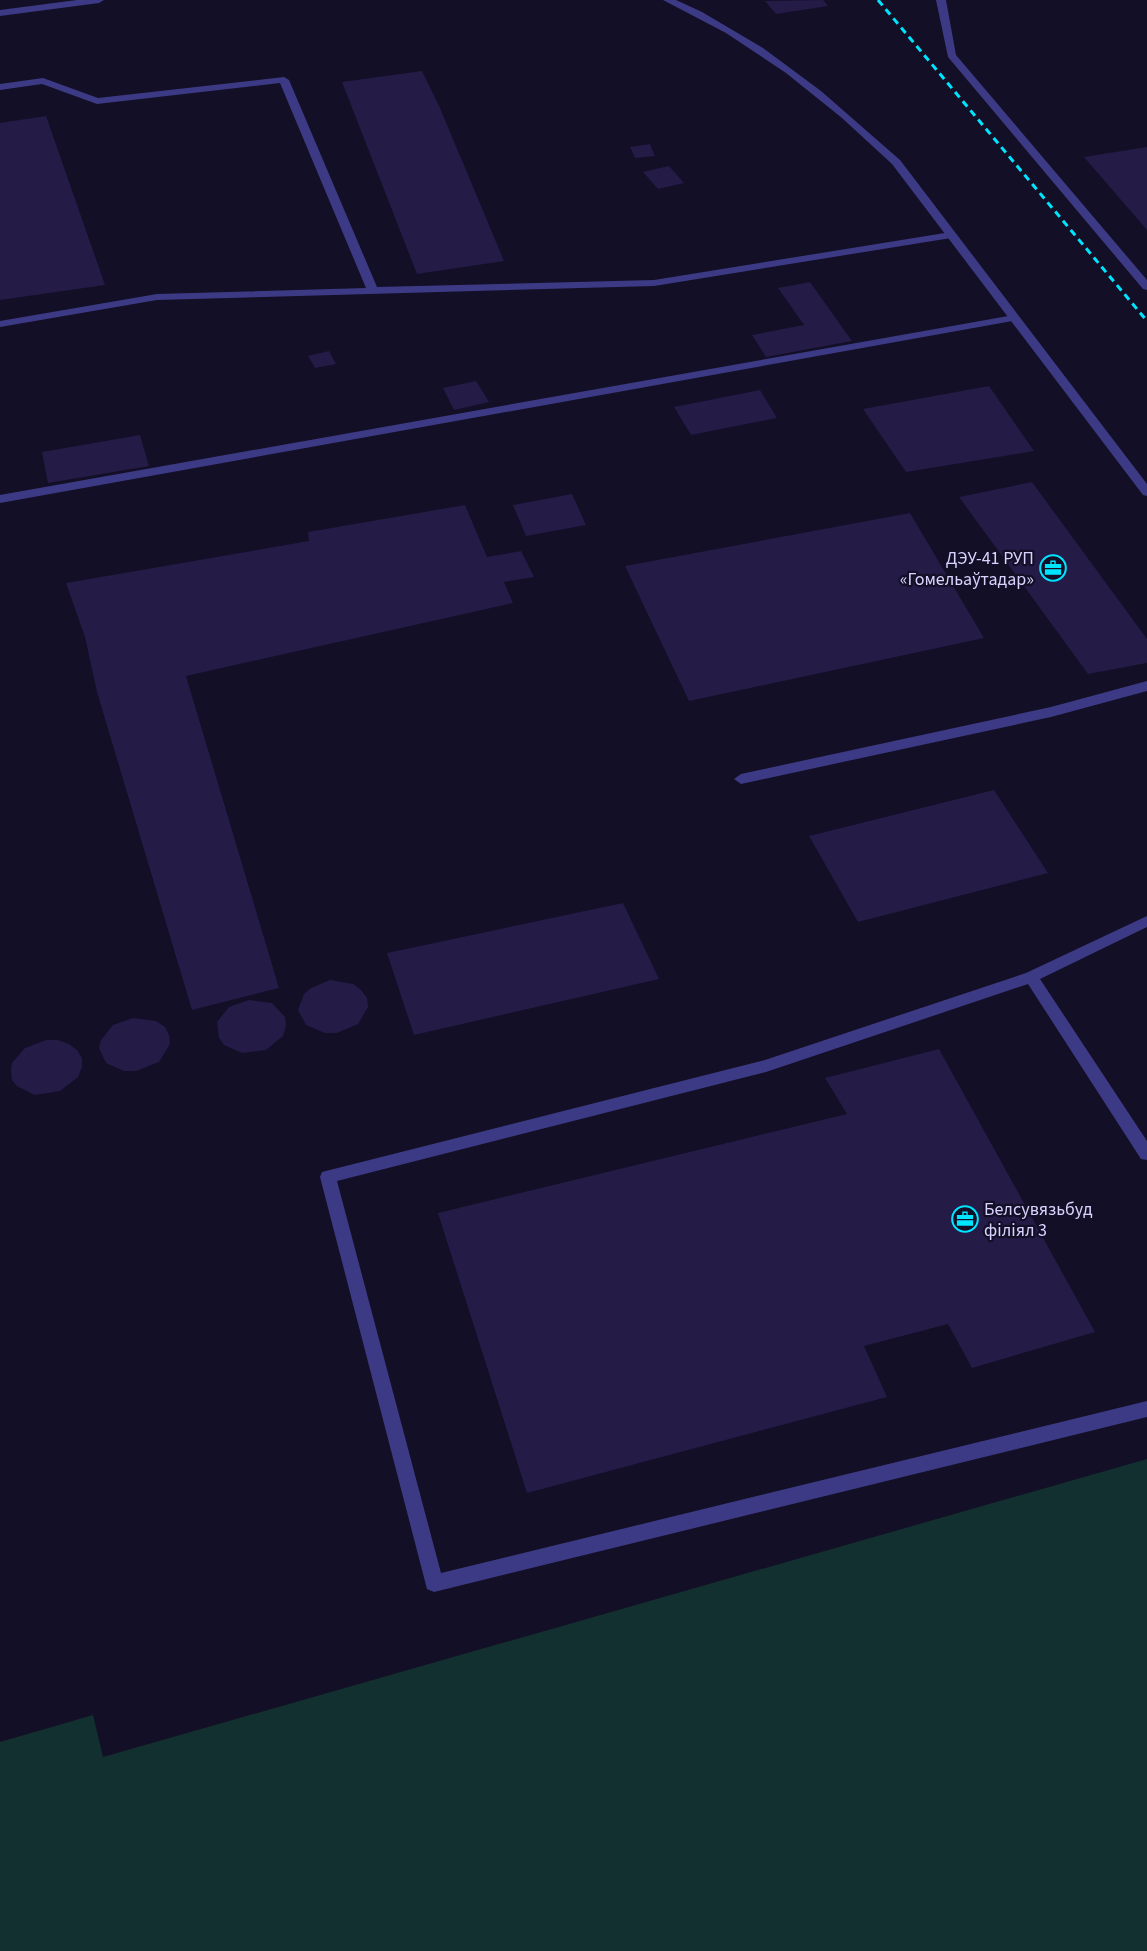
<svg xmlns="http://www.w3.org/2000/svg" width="1147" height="1951" viewBox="0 0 1147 1951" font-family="'Source Sans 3',sans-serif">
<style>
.green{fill:#12302f}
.building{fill:#241b47}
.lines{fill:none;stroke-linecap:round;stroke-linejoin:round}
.lane{fill:#3d3a85;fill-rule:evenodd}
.street{fill:#3d3a85;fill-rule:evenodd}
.rail{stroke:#00e5ff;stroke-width:3;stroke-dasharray:7 5;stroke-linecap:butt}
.labels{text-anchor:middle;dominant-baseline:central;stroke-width:4.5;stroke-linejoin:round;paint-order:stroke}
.poi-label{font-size:18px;fill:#d9d4ff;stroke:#130f26;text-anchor:end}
</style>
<rect width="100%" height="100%" fill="#130f26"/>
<polygon class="green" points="1147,1459 1147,1951 0,1951 0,1742 93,1715 103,1757"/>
<g class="building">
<polygon points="823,0 828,6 776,14 765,1"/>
<polygon points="422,71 440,108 504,261 417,274 342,82"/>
<polygon points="46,116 105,285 0,300 0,123"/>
<polygon points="650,144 655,156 635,158 630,147"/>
<polygon points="1147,147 1147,230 1084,157"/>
<polygon points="669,166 684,183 658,189 643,172"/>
<polygon points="810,282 852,341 766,357 752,335 804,325 778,288"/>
<polygon points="329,351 336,364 315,368 308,356"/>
<polygon points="476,381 489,402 454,410 443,388"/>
<polygon points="989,386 1034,451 906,472 863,409"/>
<polygon points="760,390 777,418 691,435 674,407"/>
<polygon points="140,435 149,466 48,483 42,452"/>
<polygon points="1032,482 1147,639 1147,663 1088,674 959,497"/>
<polygon points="572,494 586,525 526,536 513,505"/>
<polygon points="465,505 487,557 521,551 534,577 504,582 513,603 186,676 279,988 192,1010 97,692 85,637 66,583 309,541 308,532"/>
<polygon points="910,513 984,638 689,701 625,566"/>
<polygon points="994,790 1048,873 858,922 809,836"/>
<polygon points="623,903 659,979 414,1035 387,953"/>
<polygon points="330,980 353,984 361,990 367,998 368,1007 358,1024 337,1033 325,1033 306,1025 298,1010 304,994 311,988"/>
<polygon points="249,1000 272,1003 285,1017 286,1026 283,1036 266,1050 242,1053 224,1045 219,1038 217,1022 229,1007"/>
<polygon points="133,1018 156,1021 165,1027 169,1035 170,1044 159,1062 136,1071 124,1071 106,1063 99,1048 101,1040 113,1025"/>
<polygon points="46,1040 58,1040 69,1044 77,1050 82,1058 82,1067 78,1077 60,1091 35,1095 17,1086 12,1080 11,1071 12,1063 25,1048"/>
<polygon points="939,1049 1095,1332 972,1368 948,1324 864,1346 887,1397 527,1493 438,1213 847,1114 825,1078"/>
</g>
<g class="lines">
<g class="lane">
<polygon points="936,0 946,0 956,55 1147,280 1147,290 1143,289 948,57"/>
<polygon points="284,77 289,80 377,287 654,280 951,232 956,235 951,238 654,286 157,300 0,327 0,321 157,294 366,288 280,83 97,104 42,84 0,90 0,84 43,78 98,98"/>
<polygon points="1014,315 1020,318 1018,320 0,503 0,495"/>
<polygon points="1147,681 1147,691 1051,717 741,784 734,779 741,774 1051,707"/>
<polygon points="1147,916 1147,927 1040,979 1147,1141 1147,1160 1141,1159 1028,984 766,1072 337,1181 441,1573 1147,1401 1147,1417 434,1592 427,1589 320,1177 322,1172 765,1060 1026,973"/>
</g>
<g class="street">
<polygon points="77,0 104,0 99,3 0,16 0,10"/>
<polygon points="663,0 676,0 702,12 763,48 821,91 900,160 1147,484 1147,496 1143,495 892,164 842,118 786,73 726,33"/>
</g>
<polyline class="rail" points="878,0 1147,321"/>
</g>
<defs>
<g id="office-ring" transform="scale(1.35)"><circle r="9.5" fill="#130f26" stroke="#00e5ff" stroke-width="1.5"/><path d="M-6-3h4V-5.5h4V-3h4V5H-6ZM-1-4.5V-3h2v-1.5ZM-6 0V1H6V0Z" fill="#00e5ff"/></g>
</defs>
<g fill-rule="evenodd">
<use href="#office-ring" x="1053" y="568"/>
<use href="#office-ring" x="965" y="1219"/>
</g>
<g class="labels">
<g class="poi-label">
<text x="1034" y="558">ДЭУ-41 РУП<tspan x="1034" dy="21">«Гомельаўтадар»</tspan></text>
<text x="984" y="1209" text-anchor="start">Белсувязьбуд<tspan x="984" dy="21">філіял 3</tspan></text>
</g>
</g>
</svg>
